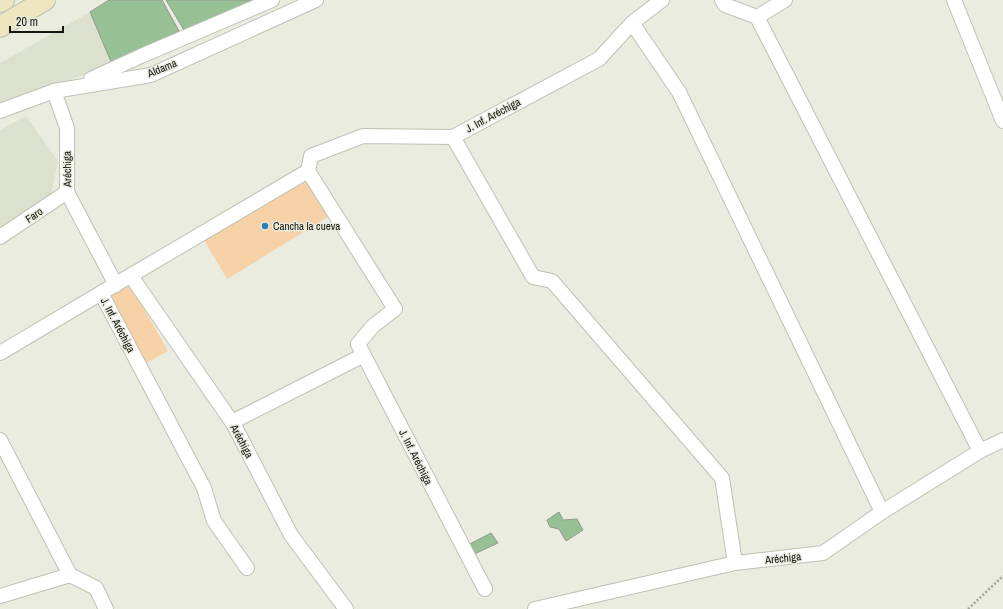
<svg xmlns="http://www.w3.org/2000/svg" width="1003" height="609" viewBox="0 0 1003 609" font-family="'Archivo Narrow',sans-serif">
<style>
.built{fill:#dce1cd}
.green{fill:#f7d2a7}
.building{fill:#97c095;stroke:#919a90}
.lines{fill:none;stroke-linecap:round;stroke-linejoin:round}
.minor-casing{stroke:#bec1b5;stroke-width:16}
.secondary-casing{stroke:#bec1b5;stroke-width:22}
.path{stroke:#a4a69c;stroke-width:2.5;stroke-dasharray:2 2;stroke-linecap:butt}
.minor{stroke:#fff;stroke-width:14}
.secondary{stroke:#eee6bf;stroke-width:20}
.poi-dot{fill:#2b7eaf;stroke:#e9ecdf;stroke-width:1.5}
.labels{text-anchor:middle;dominant-baseline:central;stroke-width:3;stroke-linejoin:round;paint-order:stroke}
.street-label{font-size:11px;fill:#13140f;stroke:#e9ecdf}
.poi-label{font-size:11px;fill:#13140f;stroke:#e9ecdf;text-anchor:start}
</style>
<rect width="100%" height="100%" fill="#e9ecdf"/>
<g class="built">
<polygon points="90,12 112,64 30,95 0,104 0,63"/>
<polygon points="26,116 58,161 51,195 0,232 0,130"/>
</g>
<g class="green">
<polygon points="303,174 328,217 227,279 201,235"/>
<polygon points="128,281 168,351 144,364 104,294"/>
</g>
<g class="building">
<polygon points="109,0 162,0 179,31 112,64 90,12"/>
<polygon points="166,0 258,0 184,30"/>
<polygon points="559,512 563,520 577,519 583,530 566,541 559,529 550,527 547,520"/>
<polygon points="491,533 498,543 470,556 466,546"/>
</g>
<g class="lines">
<g class="minor-casing">
<g id="minor">
<polyline points="722,0 725,5 757,17 980,451"/>
<polyline points="954,0 1003,121"/>
<polyline points="757,17 785,0"/>
<polyline points="632,23 679,92 882,512"/>
<polyline points="91,79 141,56 272,0"/>
<polyline points="54,91 67,128 67,192 116,285"/>
<polyline points="0,111 54,91 151,75 316,0"/>
<polyline points="453,137 533,277 552,281 722,478 735,563"/>
<polyline points="308,171 395,309 373,326 358,344 485,589"/>
<polyline points="0,237 67,192"/>
<polyline points="131,276 234,425 291,535 346,609"/>
<polyline points="0,353 101,293"/>
<polyline points="232,422 364,355"/>
<polyline points="0,440 70,575 96,588 106,609"/>
<polyline points="247,568 214,521 204,488 101,293 308,171 311,156 363,136 453,137 599,59 632,23 662,0"/>
<polyline points="0,596 70,575"/>
<polyline points="535,609 735,563 823,553 882,512 980,451 1003,440"/>
</g>
</g>
<g class="secondary-casing">
<g id="secondary">
<polyline points="0,2 4,0"/>
<polyline points="0,27 45,0"/>
</g>
</g>
<polyline class="path" points="968,609 1003,576"/>
<use href="#minor" class="minor"/>
<use href="#secondary" class="secondary"/>
</g>
<circle class="poi-dot" cx="265" cy="226" r="4"/>
<g class="labels">
<g class="street-label">
<text transform="translate(162 68) rotate(-22)">Aldama</text>
<text transform="translate(493 115) rotate(-28)">J. Inf. Aréchiga</text>
<text transform="translate(67 169) rotate(-91)">Aréchiga</text>
<text transform="translate(34 215) rotate(-34)">Faro</text>
<text transform="translate(118 325) rotate(62)">J. Inf. Aréchiga</text>
<text transform="translate(242 441) rotate(62)">Aréchiga</text>
<text transform="translate(416 457) rotate(63)">J. Inf. Aréchiga</text>
<text transform="translate(783 558) rotate(-6)">Aréchiga</text>
</g>
<g class="poi-label">
<text x="273" y="226">Cancha la cueva</text>
</g>
</g>
<path d="M10 26v6h53v-6" fill="none" stroke="#13140f" stroke-width="2"/>
<text x="16" y="26" font-size="12" fill="#13140f" stroke="#e9ecdf" stroke-width="3" paint-order="stroke">20 m</text>
</svg>
